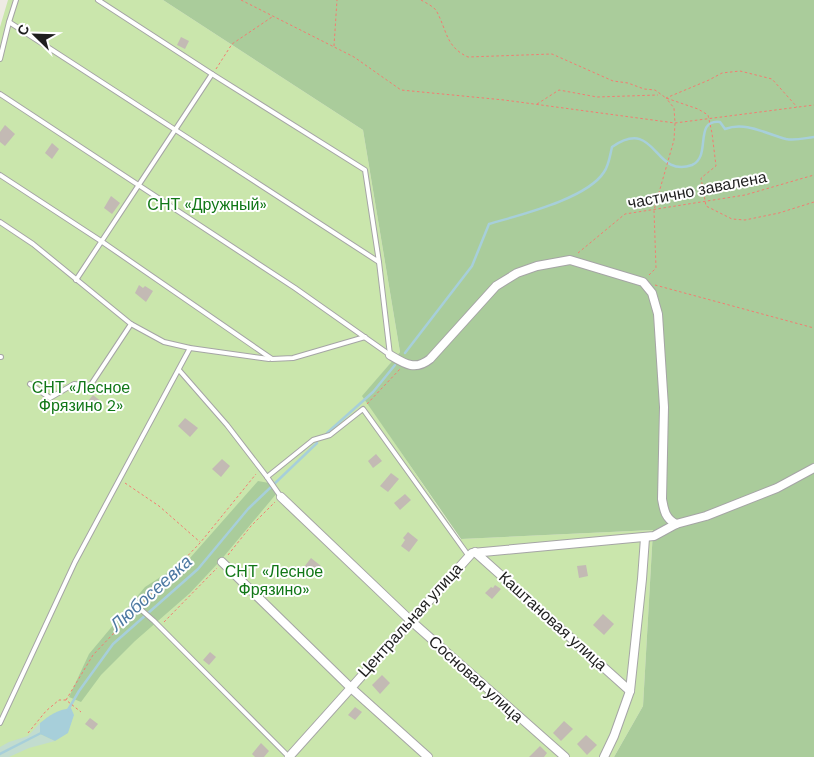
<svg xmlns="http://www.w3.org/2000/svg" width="814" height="757" viewBox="0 0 814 757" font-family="'DM Sans',sans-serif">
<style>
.grass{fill:#cae6ac}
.forest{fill:#aacc9b}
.wetland{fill:#c2dccf}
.water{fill:#a7cfda}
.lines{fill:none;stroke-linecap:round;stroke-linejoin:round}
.stream{stroke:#a7cfda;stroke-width:2.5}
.building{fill:#c3bab4}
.service-casing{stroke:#a5a5a5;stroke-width:6}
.minor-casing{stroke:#a5a5a5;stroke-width:10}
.path{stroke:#f37c71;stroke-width:1;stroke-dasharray:2.5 2.5;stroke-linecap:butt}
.service{stroke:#fff;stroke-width:4}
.minor{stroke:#fff;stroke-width:8}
.labels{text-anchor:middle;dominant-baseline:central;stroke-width:4;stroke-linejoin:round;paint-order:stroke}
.street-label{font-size:16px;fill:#1e1e1e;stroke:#fff}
.park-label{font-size:16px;fill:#117717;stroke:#fff}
.water-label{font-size:18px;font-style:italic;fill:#4c78a1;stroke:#fff}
</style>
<rect width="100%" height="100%" fill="#eeebe4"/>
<polygon class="grass" points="8,0 163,0 363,130 400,352 363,396 460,539 653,530 643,706 614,757 0,757 0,27"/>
<g class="forest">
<polygon points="163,0 814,0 814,757 614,757 643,706 653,530 461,539 362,396 400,352 363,130"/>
<polygon points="258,481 269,483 277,493 220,561 190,593 135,641 101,675 81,702 69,697 89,654 145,587 190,558"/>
</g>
<polygon class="wetland" points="40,723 40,734 55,741 29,748 9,757 0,757 0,747 9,742 28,736"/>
<path class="water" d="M71 708 74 715 68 733 55 741 40 734V723C50 715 57 710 71 708Z"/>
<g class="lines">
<g class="stream">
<path d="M405 353 472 266 489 224C519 215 587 199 604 172 609 165 610 155 612 147 657 116 653 179 692 165 712 157 693 119 720 122L725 129C746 121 766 134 786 139 795 141 805 138 814 137"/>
<polyline points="327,433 373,392 395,365"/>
<polyline points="68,710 79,691 113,644 198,569 248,509 317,443"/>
<polyline points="0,754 41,733"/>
</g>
</g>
<g class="building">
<polygon points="181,37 189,41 185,49 177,45"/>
<polygon points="5,125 15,134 5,146 0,142 0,132"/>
<polygon points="52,143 59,149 52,159 45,153"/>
<polygon points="111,196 120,203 112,214 104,208"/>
<polygon points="139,285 143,288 145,286 153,291 146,302 135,293"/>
<polygon points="93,395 102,402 97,408 88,401"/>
<polygon points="185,418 198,428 190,437 178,426"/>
<polygon points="376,454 382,461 373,468 368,461"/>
<polygon points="222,459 230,466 221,477 212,469"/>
<polygon points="391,473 399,479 388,492 380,486"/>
<polygon points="405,494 411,500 400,510 394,503"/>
<polygon points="408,532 418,540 409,552 401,546 405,540 403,538"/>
<polygon points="311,558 321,566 313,575 304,567"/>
<polygon points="586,565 588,576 579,578 577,566"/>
<polygon points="495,585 501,589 492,599 485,593 491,587 493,588"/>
<polygon points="603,614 614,624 604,635 593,625"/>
<polygon points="210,652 216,657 209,665 203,660"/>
<polygon points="382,675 390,683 380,694 372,685"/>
<polygon points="355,707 362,712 355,720 348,715"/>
<polygon points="90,718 98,724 93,730 85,724"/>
<polygon points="564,721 573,729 561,741 553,733"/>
<polygon points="586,735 597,745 587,755 577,744"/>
<polygon points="261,743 269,751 264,757 255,757 252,754"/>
<polygon points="540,746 547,753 544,757 529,757"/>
</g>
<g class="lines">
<g class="service-casing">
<g id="service">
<polyline points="98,0 212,74"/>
<polyline points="9,22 16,0"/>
<path d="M0 59 9 22 379 262 365 170 212 74C167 143 121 211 76 280"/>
<polyline points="0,94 295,288 390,355"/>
<polyline points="0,175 101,241 272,359 293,358 365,337"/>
<polyline points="0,222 33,244 131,324 164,342 190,348 269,359"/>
<polyline points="379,262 390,355"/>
<polyline points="0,357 1,357"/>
<polyline points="179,370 227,425 267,477 313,440 330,435 363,409 468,555"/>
<polyline points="30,384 50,398 74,384 90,386 131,324"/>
<polyline points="267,477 281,497"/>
<polyline points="138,607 154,621 289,757"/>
<polyline points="0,723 75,562 190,348"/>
</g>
</g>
<g class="minor-casing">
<g id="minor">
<path d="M390 355C405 364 415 371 430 359L496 286 517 273 537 266 570 260 643 282 652 293 658 314 664 407 662 499C664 510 665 518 676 524"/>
<polyline points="281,497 410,620 565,757"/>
<polyline points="475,552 630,691"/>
<polyline points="222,562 350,687 428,757"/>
<polyline points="289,757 472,553 654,536 676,524 706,516 777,488 814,468"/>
<polyline points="604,757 614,736 630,691 642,579 645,538"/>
</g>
</g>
<g class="path">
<polyline points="241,0 354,57 401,90 504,100 675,123 814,105"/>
<path d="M421 0C426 3 435 7 437 12 447 31 446 47 468 57L552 54 613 81 628 83 644 89 655 90 666 98 698 109 708 115 712 133 716 166 701 178 706 206 732 219 745 220 779 213 814 202"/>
<polyline points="334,46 337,0"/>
<polyline points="216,69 232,44 272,17"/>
<polyline points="537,104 559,90 597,97 658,95"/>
<polyline points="578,253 625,214 745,195 814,175"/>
<polyline points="649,275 656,268 654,210 674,140 675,123 674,108 666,98 709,80 722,73 740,71 772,79 797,107"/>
<polyline points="655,285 814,328"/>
<polyline points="367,404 400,369"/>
<polyline points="125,483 159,506 200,542"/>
<polyline points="228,555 251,526 275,502"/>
<polyline points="143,602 200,543 256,474"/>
<polyline points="164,622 217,568"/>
<polyline points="66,700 93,655 134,612"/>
<polyline points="28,733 46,711 59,700 66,700 81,712"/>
</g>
<use href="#service" class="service"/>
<use href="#minor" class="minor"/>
</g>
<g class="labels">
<g class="street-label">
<text transform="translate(697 190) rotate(-11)">частично завалена</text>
<text transform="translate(410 620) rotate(-48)">Центральная улица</text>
<text transform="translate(553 621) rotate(42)">Каштановая улица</text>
<text transform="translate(476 679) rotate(42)">Сосновая улица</text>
</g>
<g class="park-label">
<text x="207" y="204">СНТ «Дружный»</text>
<text x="81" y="387">СНТ «Лесное<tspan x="81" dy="18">Фрязино 2»</tspan></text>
<text x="274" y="571">СНТ «Лесное<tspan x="274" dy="18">Фрязино»</tspan></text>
</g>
<g class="water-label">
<text transform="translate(151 593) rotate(-42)">Любосеевка</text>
</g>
</g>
<g transform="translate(35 35) rotate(293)" stroke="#ffffff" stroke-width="4" paint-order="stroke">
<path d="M0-4L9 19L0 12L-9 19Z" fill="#1e1e1e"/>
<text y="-8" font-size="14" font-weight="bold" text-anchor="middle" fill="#1e1e1e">С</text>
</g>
</svg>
